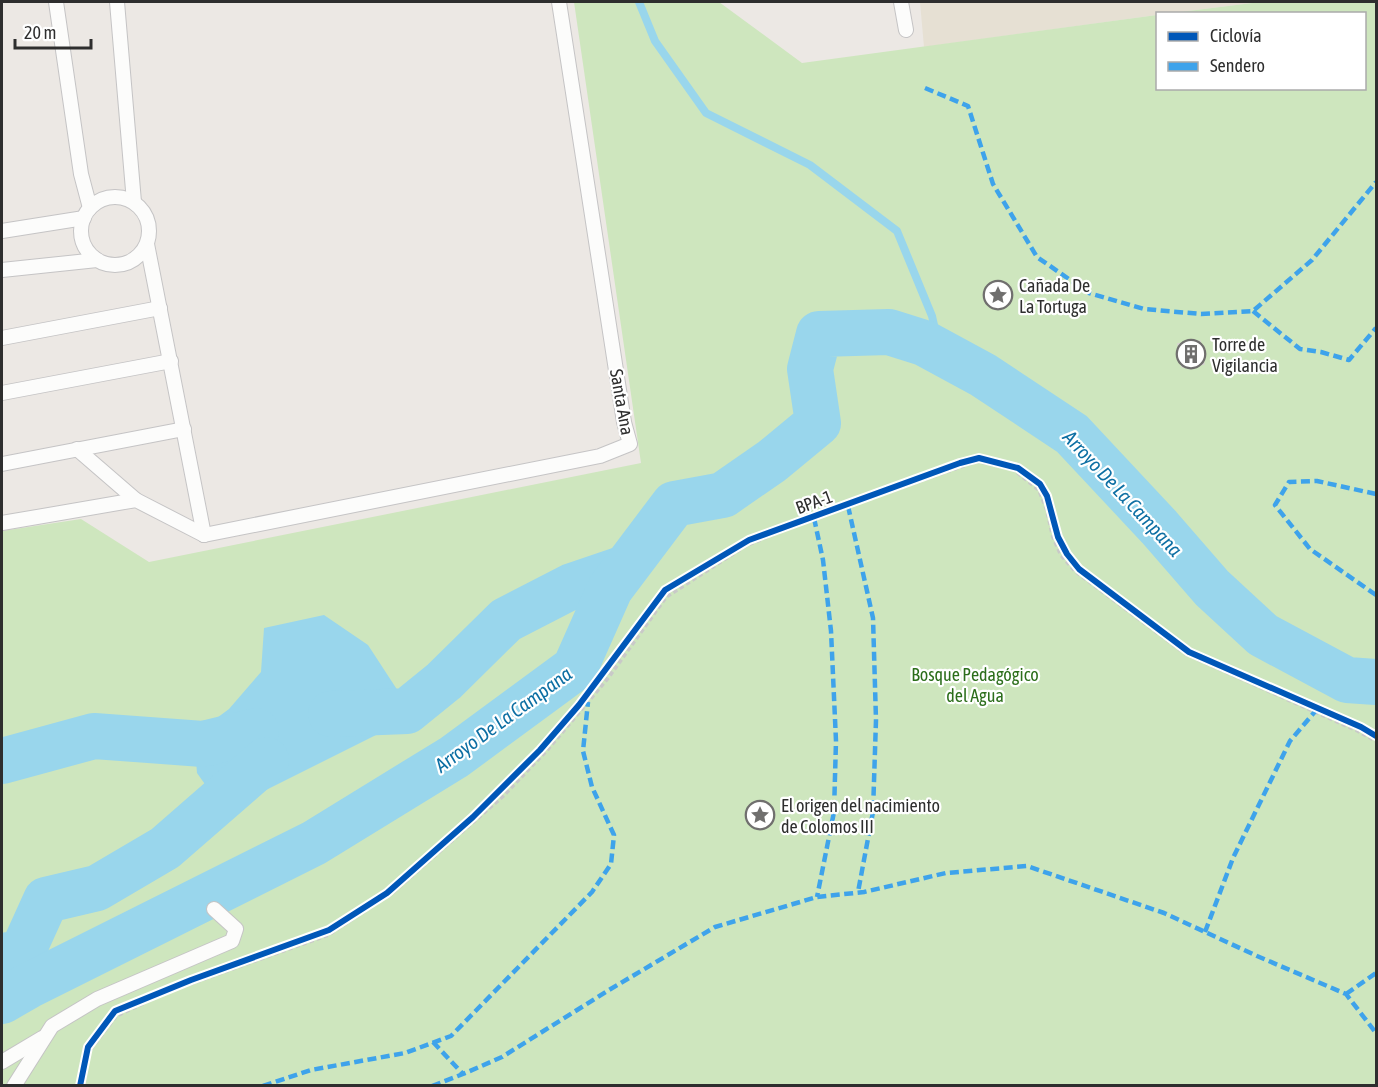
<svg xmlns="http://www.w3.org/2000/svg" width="1378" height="1087" viewBox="0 0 1378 1087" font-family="'Asap Condensed',sans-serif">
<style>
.education{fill:#e6e0d3}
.green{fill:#cee6be}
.water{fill:#99d6ec}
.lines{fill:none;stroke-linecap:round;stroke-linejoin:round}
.stream{stroke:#99d6ec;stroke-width:8}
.river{stroke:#99d6ec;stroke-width:46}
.building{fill:#d1cecb;stroke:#d7d4d0;stroke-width:1.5}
.lane-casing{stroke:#c5c4c5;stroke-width:16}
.path{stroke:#c9c9c8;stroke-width:4;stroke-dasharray:4.5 3;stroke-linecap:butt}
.lane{stroke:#fcfcfb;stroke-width:14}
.quiet{stroke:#3ea3eb;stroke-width:4.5;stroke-dasharray:9 4.5;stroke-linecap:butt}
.cycleway-casing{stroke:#fff;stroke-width:10}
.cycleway{stroke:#0057b8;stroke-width:6}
.labels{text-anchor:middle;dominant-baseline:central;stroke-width:4.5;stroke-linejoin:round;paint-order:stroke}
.poi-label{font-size:18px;fill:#2e2e2e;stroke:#fff;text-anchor:start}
.street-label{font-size:18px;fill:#2e2e2e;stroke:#fff}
.park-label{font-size:18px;fill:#2c6e1b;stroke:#fff}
.water-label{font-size:20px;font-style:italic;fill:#0d6fa3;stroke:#fff}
</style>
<rect width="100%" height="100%" fill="#ece8e4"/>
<polygon class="education" points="920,2 1260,2 1172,13 1158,14 1157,15 924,47"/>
<polygon class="green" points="574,2 719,2 802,63 1157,15 1158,88 1364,88 1364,14 1172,13 1260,2 1376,2 1376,1085 2,1086 2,531 81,519 149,562 641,463"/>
<polygon class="water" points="324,615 368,645 398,691 392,727 224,811 197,773 194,735 229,709 261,672 264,628"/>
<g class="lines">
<polyline class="stream" points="639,2 655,41 706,113 810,165 897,231 932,316 940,352"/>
<g class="river">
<polyline points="331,714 407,711 444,681 506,620 572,586 625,568"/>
<polyline points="2,761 94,736 203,744 256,731"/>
<polyline points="2,956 22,953 46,900 97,888 165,848 266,760"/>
<polyline points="2,1001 28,986 314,843 454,757 575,668 610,589 674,504 723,495 772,461 818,423 810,369 819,334 889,332 924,343 983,375 1072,434 1159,527 1212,588 1263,635 1347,680 1376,682"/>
</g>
</g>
<polygon class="building" points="1200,341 1204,364 1182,367 1178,344"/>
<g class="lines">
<g class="lane-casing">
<g id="lane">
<polyline points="56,2 81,174 90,208"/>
<polyline points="117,2 134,202"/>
<polyline points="901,2 906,30"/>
<circle cx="115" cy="231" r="34"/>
<polyline points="2,231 84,218"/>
<polyline points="147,244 204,535"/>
<polyline points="2,270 97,260"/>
<polyline points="2,338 160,308"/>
<polyline points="2,393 171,361"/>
<polyline points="77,449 136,500"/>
<polyline points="2,464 184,429"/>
<polyline points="2,523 136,500 204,535"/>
<polyline points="204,535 600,456 630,444 624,422 559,2"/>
<polyline points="2,1062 42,1038"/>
<polyline points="14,1086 52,1026 97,999 232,941 236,929 214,909"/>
</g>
</g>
<g class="path">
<polyline points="175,989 328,935 392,893 503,796 548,749 608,678 666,597 745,546 808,520 977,461 1013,469 1039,490 1047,510 1053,537 1061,555 1075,571 1186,654 1358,731 1376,741"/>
<polyline points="83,1086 89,1051 116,1016 144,1003"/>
</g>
<use href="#lane" class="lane"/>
<g class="quiet">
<polyline points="925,88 968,106 993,184 1037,257 1089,293 1144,309 1201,314 1253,311 1312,260 1376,182"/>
<polyline points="1253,311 1300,349 1321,352 1349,360 1376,328"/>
<polyline points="1376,494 1317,481 1289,482 1275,505 1310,549 1376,595"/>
<polyline points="848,506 873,618 876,720 873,812 858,892"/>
<polyline points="814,518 823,560 831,631 836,741 834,812 817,897"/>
<polyline points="1205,932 1233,858 1290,741 1318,708"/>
<polyline points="1346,994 1376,973"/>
<polyline points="433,1042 463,1074"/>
<polyline points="263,1086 311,1070 405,1053 451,1036 592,892 611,864 614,835 592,787 583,751 588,702"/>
<polyline points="432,1086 463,1074 502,1057 609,990 715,927 817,897 864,892 946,873 1027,866 1164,913 1257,956 1346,994 1376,1033"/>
</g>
<g class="cycleway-casing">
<polyline id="cycleway" points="80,1086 88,1047 115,1011 191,980 329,930 387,893 473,817 540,750 579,705 665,590 749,540 960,463 979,458 1018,468 1040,484 1047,496 1058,537 1067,554 1079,569 1189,652 1361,727 1376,736"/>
</g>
<use href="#cycleway" class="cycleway"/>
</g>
<defs>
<g id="sight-ring" transform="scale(1.5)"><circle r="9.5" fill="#fff" stroke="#706f6e" stroke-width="1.5"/><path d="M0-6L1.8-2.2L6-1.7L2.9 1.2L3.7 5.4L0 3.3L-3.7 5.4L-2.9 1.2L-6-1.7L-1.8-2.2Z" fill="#706f6e"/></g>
<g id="building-ring" transform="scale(1.5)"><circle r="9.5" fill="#fff" stroke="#706f6e" stroke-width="1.5"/><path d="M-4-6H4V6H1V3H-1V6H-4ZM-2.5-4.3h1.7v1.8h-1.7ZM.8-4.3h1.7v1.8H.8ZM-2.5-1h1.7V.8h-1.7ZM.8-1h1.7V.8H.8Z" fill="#706f6e"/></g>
</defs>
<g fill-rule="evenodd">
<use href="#sight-ring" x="998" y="295"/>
<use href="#building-ring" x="1191" y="354"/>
<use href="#sight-ring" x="760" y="815"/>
</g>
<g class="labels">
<g class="poi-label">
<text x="1019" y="285">Cañada De<tspan x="1019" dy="21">La Tortuga</tspan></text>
<text x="1212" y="344">Torre de<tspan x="1212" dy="21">Vigilancia</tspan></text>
<text x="781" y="805">El origen del nacimiento<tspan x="781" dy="21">de Colomos III</tspan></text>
</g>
<g class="street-label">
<text transform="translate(622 402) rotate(80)">Santa Ana</text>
<text transform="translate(814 502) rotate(-20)">BPA-1</text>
</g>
<g class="park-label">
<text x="975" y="674">Bosque Pedagógico<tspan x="975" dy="21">del Agua</tspan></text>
</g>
<g class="water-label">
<text transform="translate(1123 493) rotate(47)">Arroyo De La Campana</text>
<text transform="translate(503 719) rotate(-36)">Arroyo De La Campana</text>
</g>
</g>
<rect width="1378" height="1087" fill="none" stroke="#2e2e2e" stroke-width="6"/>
<rect x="1156" y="12" width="210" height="78" fill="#ffffff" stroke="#ababab" stroke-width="1.5"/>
<rect x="1168" y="32" width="30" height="9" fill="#0057b8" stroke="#ababab" stroke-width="1.5"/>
<text x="1210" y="42" font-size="18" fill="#2e2e2e">Ciclovía</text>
<rect x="1168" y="62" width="30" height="9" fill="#3ea3eb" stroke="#ababab" stroke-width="1.5"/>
<text x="1210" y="72" font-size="18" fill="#2e2e2e">Sendero</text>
<path d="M15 39v9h76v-9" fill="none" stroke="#2e2e2e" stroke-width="3"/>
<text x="24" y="39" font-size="18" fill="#2e2e2e" stroke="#ffffff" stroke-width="4.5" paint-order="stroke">20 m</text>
</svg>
